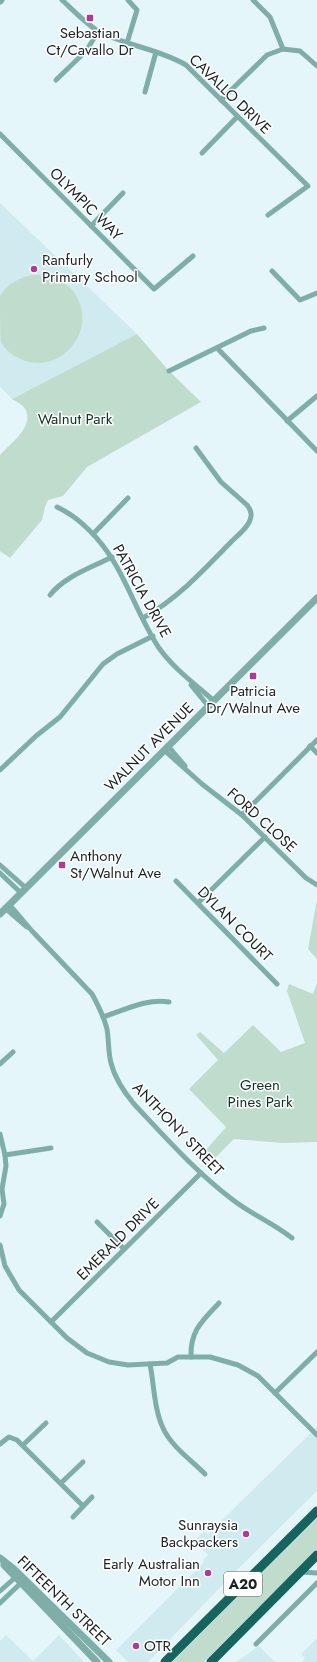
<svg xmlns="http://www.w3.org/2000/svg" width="317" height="1662" viewBox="0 0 317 1662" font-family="Jost,sans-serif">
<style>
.built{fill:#d0ebf0}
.green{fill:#bfdccd}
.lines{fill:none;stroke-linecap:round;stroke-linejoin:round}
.minor{stroke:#7faea9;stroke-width:5}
.tertiary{stroke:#7faea9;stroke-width:7}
.trunk{stroke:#17645f;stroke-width:9}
.poi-dot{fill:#ad3c97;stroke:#fff;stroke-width:1.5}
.labels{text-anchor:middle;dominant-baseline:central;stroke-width:3;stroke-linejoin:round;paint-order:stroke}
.shield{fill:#fff;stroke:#606465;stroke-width:1}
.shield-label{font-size:14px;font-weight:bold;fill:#1c2223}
.poi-label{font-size:15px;fill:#1c2223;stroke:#fff;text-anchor:start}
.street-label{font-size:15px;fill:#1c2223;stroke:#fff}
.park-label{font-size:15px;fill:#0e3223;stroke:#fff}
</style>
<rect width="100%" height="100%" fill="#e4f6fa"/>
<g class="built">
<polygon points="0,203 137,334 12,399 0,387"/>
<polygon points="317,1427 317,1491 240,1567 148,1662 128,1662 116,1650 204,1562 203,1560 208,1555 194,1542 204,1531 208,1534"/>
<polygon points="6,1635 33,1661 59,1635 84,1662 0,1662 0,1641"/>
<polygon points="317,1638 317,1662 302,1662 305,1658 301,1654"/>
<polygon points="259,1646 275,1662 236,1662"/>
</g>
<g class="green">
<path d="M32 275C48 274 63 279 73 291 103 331 55 383 13 355 9 352 3 347 1 342 0 335 0 306 0 296 7 284 19 278 32 275Z"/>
<path d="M137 334 169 371 201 402 87 467 63 496 48 500 45 507 42 520 10 558 0 551V455C11 443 38 424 23 406 20 403 15 401 12 399Z"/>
<polygon points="317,900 317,959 308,949"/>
<polygon points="317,983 317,1142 283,1143 234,1139 207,1166 199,1158 226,1127 189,1089 218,1060 196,1035 200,1032 224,1053 253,1025 281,1052 305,1043 287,991 289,984 313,994"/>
<polygon points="317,1518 317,1549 204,1662 172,1662"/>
</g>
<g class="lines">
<g class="minor">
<path d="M62 0C72 9 88 26 100 32 127 46 159 49 186 65L308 186 268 215"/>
<polyline points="253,0 270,17 283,49"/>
<polyline points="127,43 137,10 128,0"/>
<polyline points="56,80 86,51 98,32"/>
<polyline points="145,92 156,52"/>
<polyline points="221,100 267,55 283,49 300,51 317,66"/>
<polyline points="0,134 154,289 193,256"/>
<polyline points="202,153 237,117"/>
<polyline points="91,226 123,193"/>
<polyline points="272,271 300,300 317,293"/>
<polyline points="217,348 317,451"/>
<polyline points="169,371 251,331 264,328"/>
<polyline points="287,421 317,396"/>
<path d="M57 507C70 513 79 520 89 530 124 564 133 609 159 648 174 669 195 684 214 701"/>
<polyline points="93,534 128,498"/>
<path d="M50 595C65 576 91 568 112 557"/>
<path d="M143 618C177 599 204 570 231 542 238 535 250 526 251 516 252 511 249 508 247 505L221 482 196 448"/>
<polyline points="191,685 209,707"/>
<polyline points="168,746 185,766"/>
<polyline points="310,746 317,753"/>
<polyline points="164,750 202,784 242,815 306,878 317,885"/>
<polyline points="0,770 36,736 60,717 103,664 117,654 153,636"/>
<polyline points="242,815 317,740"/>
<polyline points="0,865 26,888"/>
<polyline points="0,873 21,893"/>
<polyline points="176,881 277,984"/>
<polyline points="198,903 265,837"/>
<path d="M9 904 32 931 92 994C98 1005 104 1017 107 1029 109 1040 108 1052 111 1063 115 1079 124 1092 134 1104 165 1137 196 1172 233 1200 251 1214 273 1223 292 1238"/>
<polyline points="5,908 27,927"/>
<path d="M103 1017C125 1010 147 998 169 1002"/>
<polyline points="0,1064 13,1052"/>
<polyline points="0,1134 5,1155 6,1166 2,1189 4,1204 0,1216"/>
<polyline points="5,1155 51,1148"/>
<polyline points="97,1222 124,1249"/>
<polyline points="0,1245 5,1266 19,1290 67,1338 87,1353 109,1362 128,1365 167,1363 178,1357 210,1357 238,1365 258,1376 317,1435"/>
<polyline points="51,1322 201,1173"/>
<path d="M191 1357C190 1331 202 1321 219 1303"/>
<path d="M150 1364C154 1384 154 1409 163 1428 171 1446 191 1460 205 1474"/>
<polyline points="275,1393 317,1352"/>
<polyline points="0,1444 9,1437 17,1440 83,1506"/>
<polyline points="23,1445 46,1423"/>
<polyline points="61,1483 83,1462"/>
<polyline points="73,1517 92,1497"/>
<polyline points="300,1572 317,1573"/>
<polyline points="0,1591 17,1576"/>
<polyline points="0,1603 23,1581"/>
<polyline points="256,1644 317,1583"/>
</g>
<g class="tertiary">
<polyline points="0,1 1,0"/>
<polyline points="0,914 317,598"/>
<polyline points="0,1558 14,1569 109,1662"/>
<polyline points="4,1565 97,1662"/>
</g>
<g class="trunk">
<polyline points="165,1662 317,1511"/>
<polyline points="211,1662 317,1555"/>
</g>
</g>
<g class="poi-dot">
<rect x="86" y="14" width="8" height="8" rx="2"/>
<circle cx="34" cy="269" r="4"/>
<rect x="249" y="672" width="8" height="8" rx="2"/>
<rect x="58" y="861" width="8" height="8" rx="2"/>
<circle cx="246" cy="1534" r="4"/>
<circle cx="208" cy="1573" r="4"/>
<circle cx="136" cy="1646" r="4"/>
</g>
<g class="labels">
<rect class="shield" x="224" y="1572" width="38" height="24" rx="3"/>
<g class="shield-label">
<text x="243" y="1584">A20</text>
</g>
<g class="poi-label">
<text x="90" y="33" text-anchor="middle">Sebastian<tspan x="90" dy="17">Ct/Cavallo Dr</tspan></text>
<text x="42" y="260">Ranfurly<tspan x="42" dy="17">Primary School</tspan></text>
<text x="253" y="691" text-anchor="middle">Patricia<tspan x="253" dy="17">Dr/Walnut Ave</tspan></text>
<text x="70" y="856">Anthony<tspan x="70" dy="17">St/Walnut Ave</tspan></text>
<text x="238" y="1525" text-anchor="end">Sunraysia<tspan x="238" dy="17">Backpackers</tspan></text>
<text x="200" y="1564" text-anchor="end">Early Australian<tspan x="200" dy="17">Motor Inn</tspan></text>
<text x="144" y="1646">OTR</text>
</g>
<g class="street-label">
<text transform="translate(230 94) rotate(44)">CAVALLO DRIVE</text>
<text transform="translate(86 204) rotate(45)">OLYMPIC WAY</text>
<text transform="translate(142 591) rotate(61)">PATRICIA DRIVE</text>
<text transform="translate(149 747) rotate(-45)">WALNUT AVENUE</text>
<text transform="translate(262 820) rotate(42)">FORD CLOSE</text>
<text transform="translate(235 924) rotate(45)">DYLAN COURT</text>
<text transform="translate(178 1129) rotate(46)">ANTHONY STREET</text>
<text transform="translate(118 1239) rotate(-45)">EMERALD DRIVE</text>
<text transform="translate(64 1601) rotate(44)">FIFTEENTH STREET</text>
</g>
<g class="park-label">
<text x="75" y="419">Walnut Park</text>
<text x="260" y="1085">Green<tspan x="260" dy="17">Pines Park</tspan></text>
</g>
</g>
</svg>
